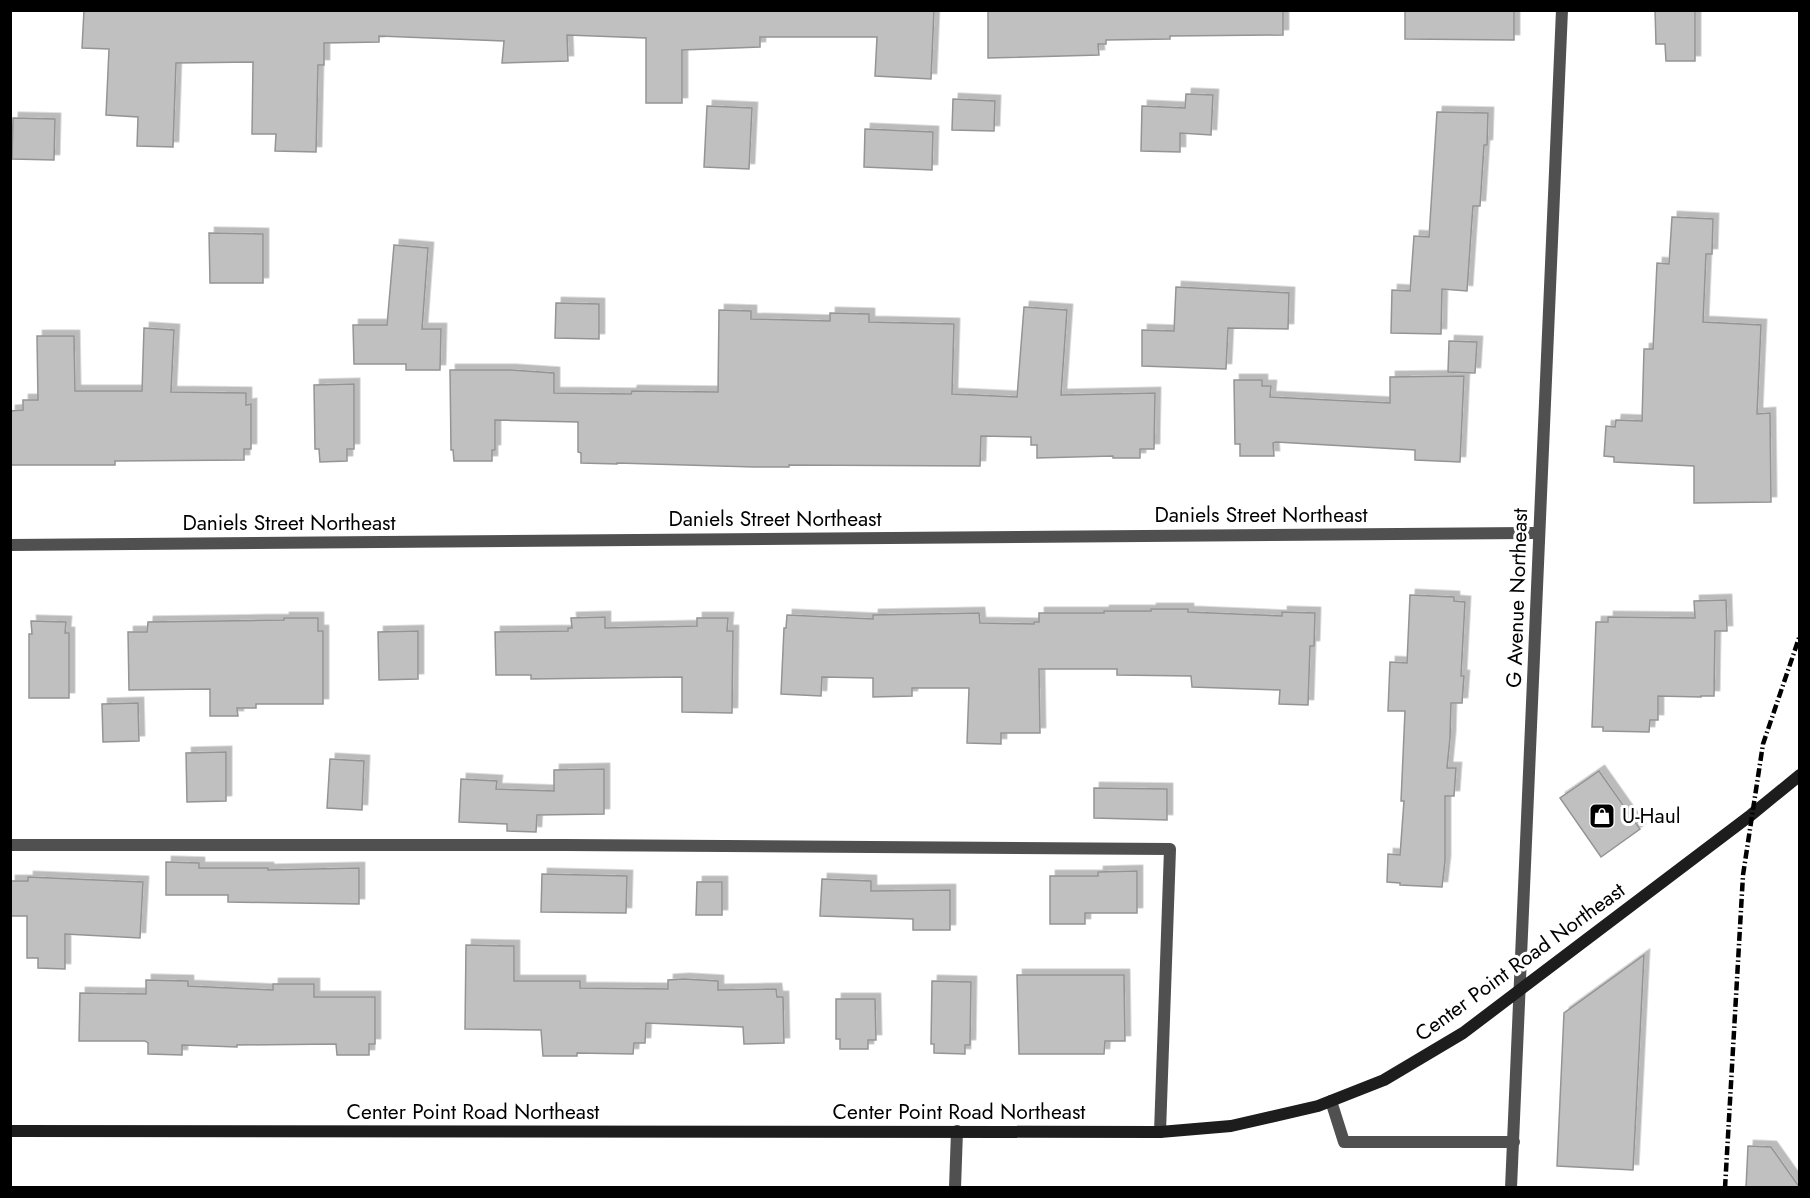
<svg xmlns="http://www.w3.org/2000/svg" width="1810" height="1198" viewBox="0 0 1810 1198" font-family="Jost,sans-serif">
<style>
.building{fill:#c0c0c0;stroke:#949494;stroke-width:1.5;filter:url(#shadow)}
.lines{fill:none;stroke-linecap:round;stroke-linejoin:round}
.lane{stroke:#505050;stroke-width:12}
.street{stroke:#505050;stroke-width:12}
.secondary{stroke:#1d1d1d;stroke-width:12}
.rail{stroke:#000;stroke-width:4.5;stroke-dasharray:9 3 1.5 3;stroke-linecap:butt}
.labels{text-anchor:middle;dominant-baseline:central;stroke-width:6;stroke-linejoin:round;paint-order:stroke}
.street-label{font-size:21px;fill:#000;stroke:#fff}
.poi-label{font-size:21px;fill:#000;stroke:#fff;text-anchor:start}
</style>
<defs>
<filter id="shadow"><feDropShadow dx="5.5" dy="-5.5" stdDeviation="0" flood-color="#0004"/></filter>
</defs>
<rect width="100%" height="100%" fill="#fff"/>
<g class="building">
<polygon points="84,10 934,10 931,79 875,76 877,37 760,37 760,47 682,50 682,103 646,103 646,38 567,35 568,61 502,63 504,41 379,36 379,42 324,43 324,65 318,65 316,152 275,151 276,134 252,134 253,62 176,63 173,147 137,146 138,117 106,115 109,49 82,48"/>
<polygon points="988,10 1283,10 1283,35 1170,36 1170,39 1106,40 1106,44 1098,44 1099,55 988,58"/>
<polygon points="1405,10 1514,10 1514,40 1405,39"/>
<polygon points="1655,10 1695,10 1695,61 1666,61 1665,44 1656,44"/>
<polygon points="1186,94 1213,95 1211,135 1180,133 1180,152 1141,151 1142,106 1185,108"/>
<polygon points="953,99 995,101 994,131 952,130"/>
<polygon points="707,106 752,108 749,169 704,167"/>
<polygon points="1437,112 1488,113 1487,145 1484,145 1480,206 1473,206 1472,219 1467,291 1442,289 1441,334 1391,333 1392,290 1410,291 1414,236 1429,237"/>
<polygon points="13,118 55,119 54,160 12,159"/>
<polygon points="865,129 933,132 932,170 864,167"/>
<polygon points="1672,217 1713,219 1712,254 1706,254 1703,322 1761,325 1757,414 1770,413 1771,502 1694,503 1694,466 1614,462 1614,457 1604,456 1606,426 1615,427 1616,420 1642,421 1644,349 1653,349 1657,263 1669,264"/>
<polygon points="209,233 263,234 263,283 210,283"/>
<polygon points="394,245 428,248 422,329 441,329 440,370 406,370 406,364 354,364 353,325 387,325"/>
<polygon points="1176,287 1289,293 1288,329 1228,328 1226,369 1142,366 1142,330 1174,331"/>
<polygon points="556,303 599,304 599,339 555,338"/>
<polygon points="1024,307 1067,310 1061,395 1155,393 1154,449 1140,449 1140,458 1113,458 1113,456 1037,458 1037,445 1031,445 1031,437 981,436 980,466 789,465 789,467 754,467 617,463 617,464 581,463 581,453 578,452 578,422 495,420 495,450 492,450 492,461 454,461 453,450 451,450 450,370 511,370 554,373 554,393 631,394 632,391 718,392 719,310 751,311 751,319 830,321 830,313 869,314 869,322 954,324 952,394 1017,397"/>
<polygon points="144,328 174,330 171,392 246,393 246,405 251,404 251,449 244,449 244,460 115,461 115,465 10,465 10,411 23,410 23,400 38,400 37,336 74,336 75,391 142,391"/>
<polygon points="1449,341 1477,342 1475,373 1448,372"/>
<polygon points="1464,376 1460,462 1415,460 1415,450 1276,442 1273,443 1274,456 1240,456 1240,444 1235,444 1234,380 1262,380 1262,386 1271,386 1270,397 1390,403 1390,377"/>
<polygon points="354,384 354,449 347,449 347,461 320,462 319,449 315,449 314,385"/>
<polygon points="1410,595 1454,597 1454,601 1465,602 1461,676 1464,676 1462,703 1451,703 1450,738 1447,768 1456,768 1454,796 1445,796 1445,861 1442,887 1400,885 1400,883 1387,882 1388,854 1400,855 1404,801 1401,801 1405,711 1388,711 1390,662 1407,663"/>
<polygon points="1726,600 1727,631 1715,631 1714,696 1701,696 1701,697 1658,696 1658,720 1650,720 1649,732 1603,731 1603,727 1592,727 1596,622 1608,622 1608,617 1695,618 1694,601"/>
<polygon points="1151,609 1188,609 1188,612 1282,616 1282,612 1315,613 1314,646 1310,646 1308,705 1279,704 1280,690 1192,687 1191,676 1117,675 1117,669 1039,669 1040,733 1001,733 1001,744 967,743 969,688 912,688 912,696 873,697 873,678 822,677 821,696 781,694 784,628 786,628 787,615 873,619 873,615 979,613 980,623 1034,624 1034,622 1039,622 1039,613 1104,613 1104,611 1151,611"/>
<polygon points="605,617 605,628 697,626 697,618 728,618 727,631 733,631 732,713 682,712 682,677 531,679 531,675 496,675 495,632 568,631 568,628 572,628 571,618"/>
<polygon points="284,618 318,618 318,631 323,631 323,704 256,704 256,708 237,708 238,716 210,716 210,689 129,690 128,632 147,632 148,622 284,620"/>
<polygon points="31,621 66,622 65,633 69,633 69,698 29,698 29,634 32,634"/>
<polygon points="418,631 418,679 379,680 378,632"/>
<polygon points="138,703 139,741 103,742 102,704"/>
<polygon points="226,752 226,801 187,802 186,753"/>
<polygon points="330,759 364,761 362,810 327,808"/>
<polygon points="604,769 604,814 537,815 536,832 507,831 507,824 459,822 461,779 497,781 496,789 554,791 554,770"/>
<polygon points="1599,771 1640,829 1601,857 1560,798"/>
<polygon points="1094,788 1167,789 1167,820 1094,818"/>
<polygon points="166,862 199,863 199,868 268,868 268,870 359,868 359,904 228,902 228,895 166,895"/>
<polygon points="1137,871 1137,913 1085,913 1085,924 1050,924 1050,876 1098,876 1098,872"/>
<polygon points="542,874 627,876 626,913 541,912"/>
<polygon points="28,877 143,882 140,938 65,934 65,969 38,968 38,958 27,958 27,916 10,916 10,881 28,881"/>
<polygon points="822,879 871,881 871,891 950,890 950,930 913,930 913,919 820,916"/>
<polygon points="697,882 722,882 722,915 696,915"/>
<polygon points="466,945 514,946 514,981 580,981 580,988 668,989 668,980 684,979 718,981 718,990 776,989 777,997 783,997 784,1043 744,1044 743,1027 646,1023 645,1043 634,1043 633,1054 577,1053 577,1056 543,1056 541,1030 465,1029"/>
<polygon points="1644,955 1633,1170 1557,1166 1564,1013"/>
<polygon points="1017,975 1124,975 1125,1041 1105,1041 1104,1054 1019,1054"/>
<polygon points="146,980 188,981 188,986 273,990 273,984 314,984 314,997 375,997 375,1044 369,1044 369,1055 337,1055 336,1044 237,1045 237,1047 182,1045 182,1055 148,1054 148,1043 145,1041 79,1041 80,993 146,994"/>
<polygon points="932,981 971,982 970,1045 965,1045 965,1054 934,1053 934,1044 931,1044"/>
<polygon points="836,999 875,999 876,1040 868,1040 868,1049 840,1049 840,1039 836,1039"/>
<polygon points="1748,1146 1771,1147 1800,1188 1746,1188"/>
</g>
<g class="lines">
<g class="lane">
<polyline points="10,845 565,845 1170,849 1160,1132"/>
<polyline points="1331,1101 1344,1142 1514,1142"/>
</g>
<g class="street">
<polyline points="10,545 1539,533"/>
<polyline points="955,1188 957,1131"/>
<polyline points="1511,1188 1562,10"/>
</g>
<polyline class="secondary" points="10,1131 1160,1132 1231,1126 1318,1106 1384,1080 1463,1033 1751,815 1800,775"/>
<polyline class="rail" points="1725,1188 1743,875 1763,744 1800,635"/>
</g>
<defs>
<g id="shop-square" transform="scale(1.35)"><rect x="-9" y="-9" width="18" height="18" rx="4" fill="#000" stroke="#fff"/><path d="M-5-2.5h2.3a2.7 3.5 0 0 1 5.4 0H5L5.5 6h-11ZM-1.5-2.5h3a1.5 2.3 0 0 0-3 0Z" fill="#fff"/></g>
</defs>
<g fill-rule="evenodd">
<use href="#shop-square" x="1602" y="816"/>
</g>
<g class="labels">
<g class="street-label">
<text x="1261" y="515">Daniels Street Northeast</text>
<text x="775" y="519">Daniels Street Northeast</text>
<text x="289" y="523">Daniels Street Northeast</text>
<text transform="translate(1517 598) rotate(-88)">G Avenue Northeast</text>
<text transform="translate(1520 962) rotate(-36)">Center Point Road Northeast</text>
<text x="473" y="1112">Center Point Road Northeast</text>
<text x="959" y="1112">Center Point Road Northeast</text>
</g>
<g class="poi-label">
<text x="1622" y="816">U-Haul</text>
</g>
</g>
<rect width="1810" height="1198" fill="none" stroke="#000000" stroke-width="24"/>
</svg>
